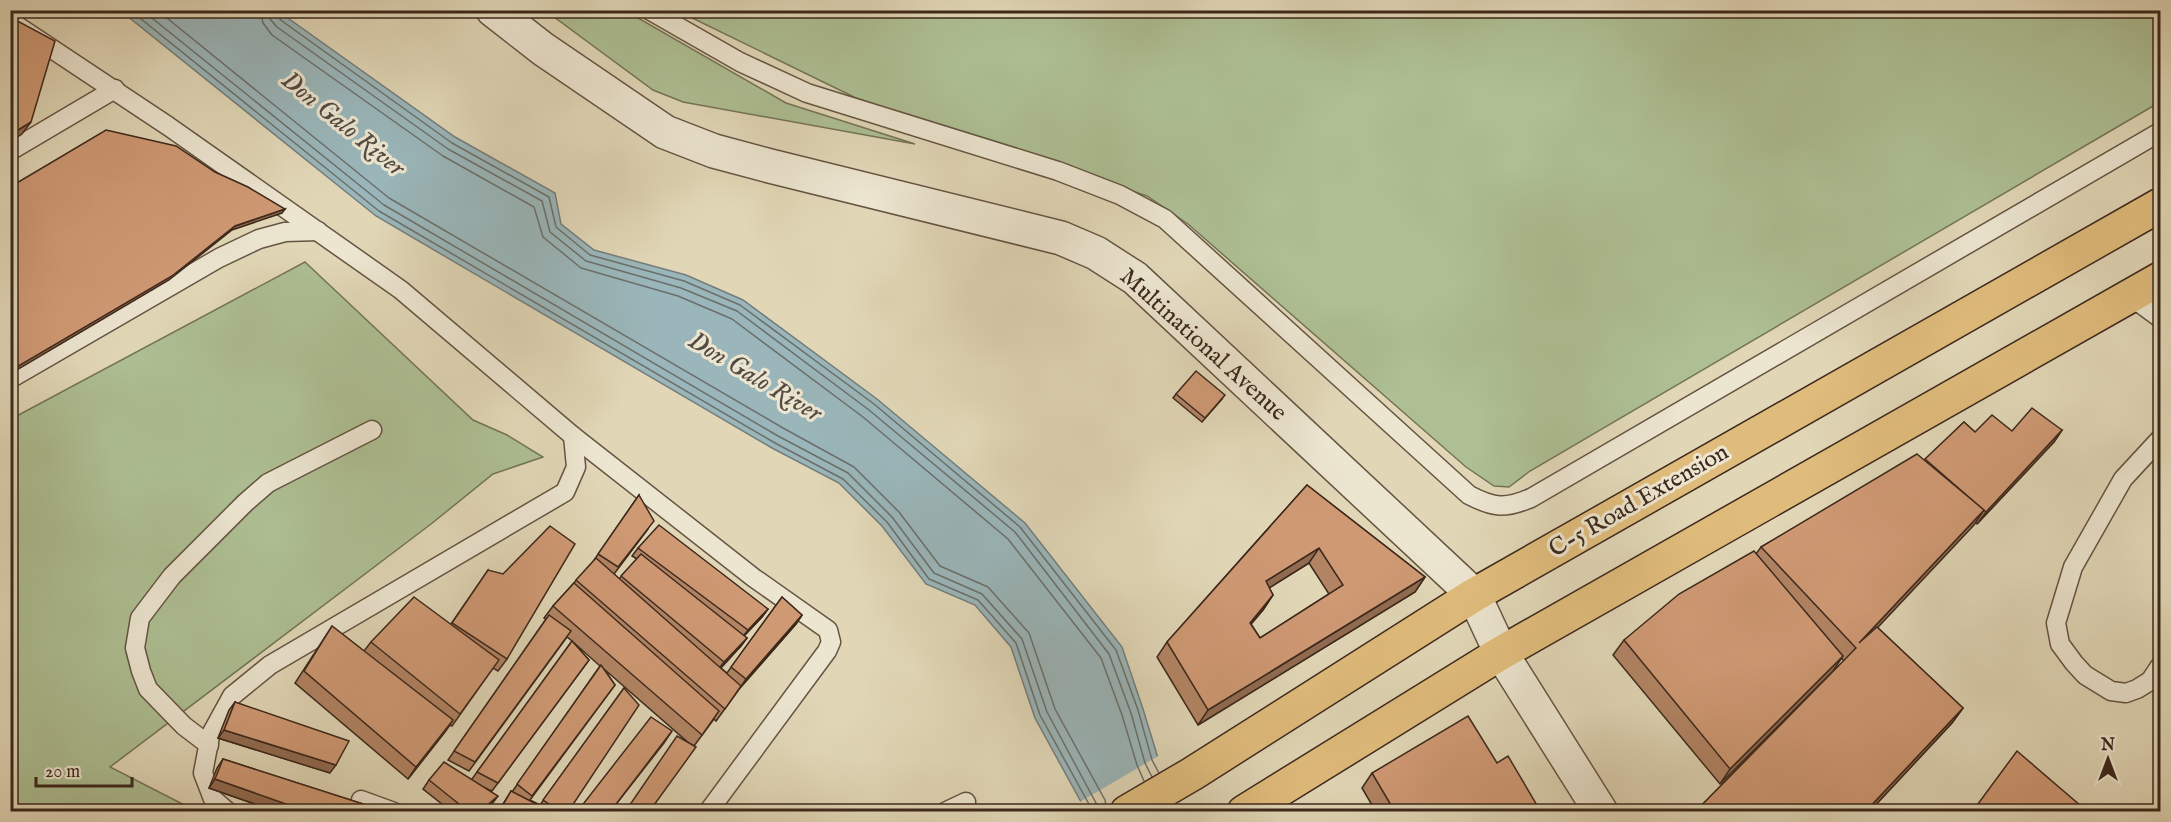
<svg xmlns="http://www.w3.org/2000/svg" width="2171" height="822" viewBox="0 0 2171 822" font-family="'IM FELL English',serif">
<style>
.green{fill:#adbf93;stroke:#747458;stroke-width:1.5}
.water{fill:#9ab6ba;stroke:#747d7b;stroke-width:1.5}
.pier{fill:#e1d7b7}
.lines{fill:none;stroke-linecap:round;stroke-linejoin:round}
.shore{stroke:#6b6f6b;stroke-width:1.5}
.service-casing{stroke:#655443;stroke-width:21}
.minor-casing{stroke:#655443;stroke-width:36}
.tertiary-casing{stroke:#655443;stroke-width:36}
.primary-casing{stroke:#3c281c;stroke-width:36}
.service{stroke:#ece5d0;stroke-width:18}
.minor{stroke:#ece5d0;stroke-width:33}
.tertiary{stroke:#ece5d0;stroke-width:33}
.primary{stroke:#e0bc7c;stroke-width:33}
.wall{fill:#b28464;stroke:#3c281c;stroke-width:1.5;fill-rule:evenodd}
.shaded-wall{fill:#916b51;stroke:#3c281c;stroke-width:1.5}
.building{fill:#cf9974;stroke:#3c281c;stroke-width:1.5;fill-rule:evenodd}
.labels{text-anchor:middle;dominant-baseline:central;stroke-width:6;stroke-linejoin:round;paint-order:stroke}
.street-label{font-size:24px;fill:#3c281c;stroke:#ece5d0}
.water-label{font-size:26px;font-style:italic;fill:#544c44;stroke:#ece5d0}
</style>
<rect width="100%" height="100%" fill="#e1d7b7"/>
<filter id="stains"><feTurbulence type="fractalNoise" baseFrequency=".00333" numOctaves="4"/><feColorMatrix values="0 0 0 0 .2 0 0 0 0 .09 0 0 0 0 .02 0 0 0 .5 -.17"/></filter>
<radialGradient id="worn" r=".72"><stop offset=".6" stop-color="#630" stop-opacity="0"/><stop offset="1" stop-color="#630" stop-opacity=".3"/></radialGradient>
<g class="green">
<polygon points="546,11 626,11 786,103 915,144 683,102 653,90"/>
<polygon points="678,11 2160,11 2160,102 1530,471 1509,487 1494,486 1466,467 1188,224 1147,196 856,98"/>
<polygon points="305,262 473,420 507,435 543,457 493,474 431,524 110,767 196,811 11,812 11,419"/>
</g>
<polygon class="water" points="121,11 281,11 285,16 455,137 555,193 561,224 594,250 686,275 743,300 877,399 1025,523 1122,647 1143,709 1158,758 1086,811 1035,718 1011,647 975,605 926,584 882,526 839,483 772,448 376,216"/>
<polygon class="pier" points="1160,755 1188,812 1082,812 1078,803"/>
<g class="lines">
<g class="shore">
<polyline points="130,10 379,211 775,443 843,479 887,522 929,579 978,600 1016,643 1040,715 1090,806 1090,812"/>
<polyline points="142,10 384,205 778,436 848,473 892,517 934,573 982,594 1022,639 1047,712 1096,803 1098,812"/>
<polyline points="157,10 389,198 783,428 854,467 899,512 940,566 988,587 1029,633 1055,709 1105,800 1107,812"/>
<polyline points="260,10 263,23 272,35 443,156 534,207 543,237 581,268 678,296 732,319 863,417 1008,539 1101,658 1122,715 1137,765 1144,781"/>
<polyline points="269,10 270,19 277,27 448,149 542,201 550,232 586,261 681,288 737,311 869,410 1015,532 1109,654 1131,713 1145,763 1152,777"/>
<polyline points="276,10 277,16 282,21 452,143 549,197 556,227 590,255 684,281 740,305 874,404 1020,527 1116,650 1138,710 1152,760 1159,773"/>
</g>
<g class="service-casing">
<g id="service">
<path d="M649 10 740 62 807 93 1058 171 1120 195 1165 219 1469 495C1494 508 1505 509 1531 498L2160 132"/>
<polyline points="10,21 168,126 401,290 573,436 754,578 828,630 831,642 827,651 708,812"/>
<polyline points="10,151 115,89"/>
<polyline points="2130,296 2160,318"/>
<polyline points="10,379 219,258 259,239 285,232 318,231"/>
<polyline points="2160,439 2123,479 2073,567 2056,623 2060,644 2074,663 2085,675 2111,691 2126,693 2137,689 2150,681 2160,666"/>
<polyline points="209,745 184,726 148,689 141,671 135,648 140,618 172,576 245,503 268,483 372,430"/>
<polyline points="361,800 394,812"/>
<polyline points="228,812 213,799 203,773 210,736 232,696 270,665 565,492 576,467 573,436"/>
<polyline points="945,812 966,802"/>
</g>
</g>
<g class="minor-casing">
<polyline id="minor" points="1501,653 1601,812"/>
</g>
<g class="tertiary-casing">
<polyline id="tertiary" points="493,10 543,49 665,132 714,151 770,166 1061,238 1096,253 1135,278 1474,595 1501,653"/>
</g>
<g class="primary-casing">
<g id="primary">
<polyline points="1127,812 1192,774 1474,595 2160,205"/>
<polyline points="1244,812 1501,653 2160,279"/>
</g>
</g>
<use href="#service" class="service"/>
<use href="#minor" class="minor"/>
<use href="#tertiary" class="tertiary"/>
<use href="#primary" class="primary"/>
</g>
<g class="wall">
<polygon points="1176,394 1222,399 1202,422 1173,398"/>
<polygon points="1964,422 1975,432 2062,430 2054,442 1977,524 1975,522 1877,627 1963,708 1952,723 1869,812 1695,812 1844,661 1841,658 1833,671 1720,784 1613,655 1624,640 1756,554 1761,547 1925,460"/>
<path d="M1307 485 1425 577 1415 592 1198 725 1157 657 1167 642ZM1309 563 1329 594 1260 638 1251 624 1263 610 1273 595 1269 588Z"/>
<polygon points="639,495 648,529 614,574 619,579 637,559 632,556 638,548 768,609 762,617 744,636 747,638 741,646 721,668 727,673 782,597 802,615 796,624 740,688 716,721 714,719 694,746 690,744 604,669 615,685 530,800 540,805 624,688 568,812 498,812 511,791 512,792 600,666 573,642 589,660 492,791 485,788 492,804 483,812 452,812 423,789 429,780 472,779 572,641 567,637 469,771 448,760 546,619 544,618 553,606 592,563"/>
<polygon points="488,570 507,659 498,671 493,668 452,726 450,725 408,779 295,683 332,626 364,651 371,642 451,624"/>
<polygon points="235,702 330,773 218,738 229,710"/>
<polygon points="223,759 388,812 278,812 209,788 217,768"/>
<polygon points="1497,763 1541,812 1376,812 1362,788 1372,773"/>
</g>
<g class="shaded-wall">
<polygon points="31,122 22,134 10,142 10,135"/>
<polygon points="285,209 282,213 232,230 169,280 10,374 10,371 235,226"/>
<polygon points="2062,430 2054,442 1977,524 1986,512"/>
<polygon points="1984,510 1974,525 1850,657 1859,643"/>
<polygon points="1319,548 1309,563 1256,596 1266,581"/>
<polygon points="1425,577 1415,592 1198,725 1208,710"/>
<polygon points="1273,595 1263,610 1240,637 1250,623"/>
<polygon points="768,609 762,617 742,638 748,630"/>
<polygon points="802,615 796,624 740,688 746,679"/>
<polygon points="747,638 741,646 718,670 724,662"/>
<polygon points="1843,656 1833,671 1720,784 1730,769"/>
<polygon points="1963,708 1952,723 1869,812 1865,812"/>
<polygon points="453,720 445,732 408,779 416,767"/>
<polygon points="224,730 336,765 330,773 218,738"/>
<polygon points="672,731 664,743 610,812"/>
<polygon points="215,779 309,812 278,812 209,788"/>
<polygon points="498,796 492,804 483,812 479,812"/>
</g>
<g class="building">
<polygon points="10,17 55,41 31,122 10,135 10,81 14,70 10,70"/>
<polygon points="106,130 176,146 215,172 248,187 285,209 235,226 172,276 10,371 10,187"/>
<polygon points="1196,371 1225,395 1205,418 1176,394"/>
<polygon points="2032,408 2062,430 1986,512 1925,459 1964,422 1975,432 1992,415 2012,431"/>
<polygon points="1917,454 1984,510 1859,643 1877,627 1963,708 1865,812 1695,812 1856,648 1761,547"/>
<path d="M1307 485 1425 577 1208 710 1167 642ZM1319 548 1343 585 1260 638 1250 623 1273 595 1266 581Z"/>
<polygon points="639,495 654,521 618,567 598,554"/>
<polygon points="659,525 768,609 748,630 638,548"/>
<polygon points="550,526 575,544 507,659 452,623 488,570 503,574"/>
<polygon points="1754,551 1843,656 1730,769 1624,640 1679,594"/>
<polygon points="641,554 747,638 724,662 621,576"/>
<polygon points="596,558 741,686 725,709 576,580"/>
<polygon points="574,583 719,711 702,735 553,606"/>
<polygon points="414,597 499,660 460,714 371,642"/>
<polygon points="782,597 802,615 746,679 731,667"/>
<polygon points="549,615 571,631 475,762 454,751"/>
<polygon points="332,626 453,720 416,767 304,671"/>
<polygon points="572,641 589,660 498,783 477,772"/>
<polygon points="601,665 615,685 532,796 517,784"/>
<polygon points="624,688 639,705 568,812 561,812 543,800"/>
<polygon points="235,702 349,741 336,765 224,730"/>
<polygon points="1468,716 1497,763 1508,756 1541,812 1395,812 1372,773"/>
<polygon points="651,717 672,731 610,812 577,812"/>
<polygon points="677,736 696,747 649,812 625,812"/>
<polygon points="2017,751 2088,812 1972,812"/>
<polygon points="223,759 388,812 309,812 215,779"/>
<polygon points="444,762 498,796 479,812 469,812 429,780"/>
<polygon points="511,791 552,812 499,812"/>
</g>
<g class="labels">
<g class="street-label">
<text transform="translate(1203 345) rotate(42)">Multinational Avenue</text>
<text transform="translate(1639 501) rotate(-30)">C-5 Road Extension</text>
</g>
<g class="water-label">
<text transform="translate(343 124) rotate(39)">Don Galo River</text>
<text transform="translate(755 377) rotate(31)">Don Galo River</text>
</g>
</g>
<rect width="2171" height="822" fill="none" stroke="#e1d7b7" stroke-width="36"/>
<rect x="12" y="12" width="2147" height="798" fill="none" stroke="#3c281c" stroke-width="3"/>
<rect x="18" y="18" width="2135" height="786" fill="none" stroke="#3c281c" stroke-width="1.5"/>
<g transform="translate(2108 759)" stroke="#ece5d0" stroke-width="4.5" paint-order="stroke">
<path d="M0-4.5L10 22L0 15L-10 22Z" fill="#3c281c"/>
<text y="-9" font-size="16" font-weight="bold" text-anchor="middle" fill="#3c281c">N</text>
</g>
<path d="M36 777v9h96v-9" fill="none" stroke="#3c281c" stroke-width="3"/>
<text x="45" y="777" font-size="18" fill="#3c281c" stroke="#ece5d0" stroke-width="4.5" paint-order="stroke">20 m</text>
<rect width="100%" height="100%" filter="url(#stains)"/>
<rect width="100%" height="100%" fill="url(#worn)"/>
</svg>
